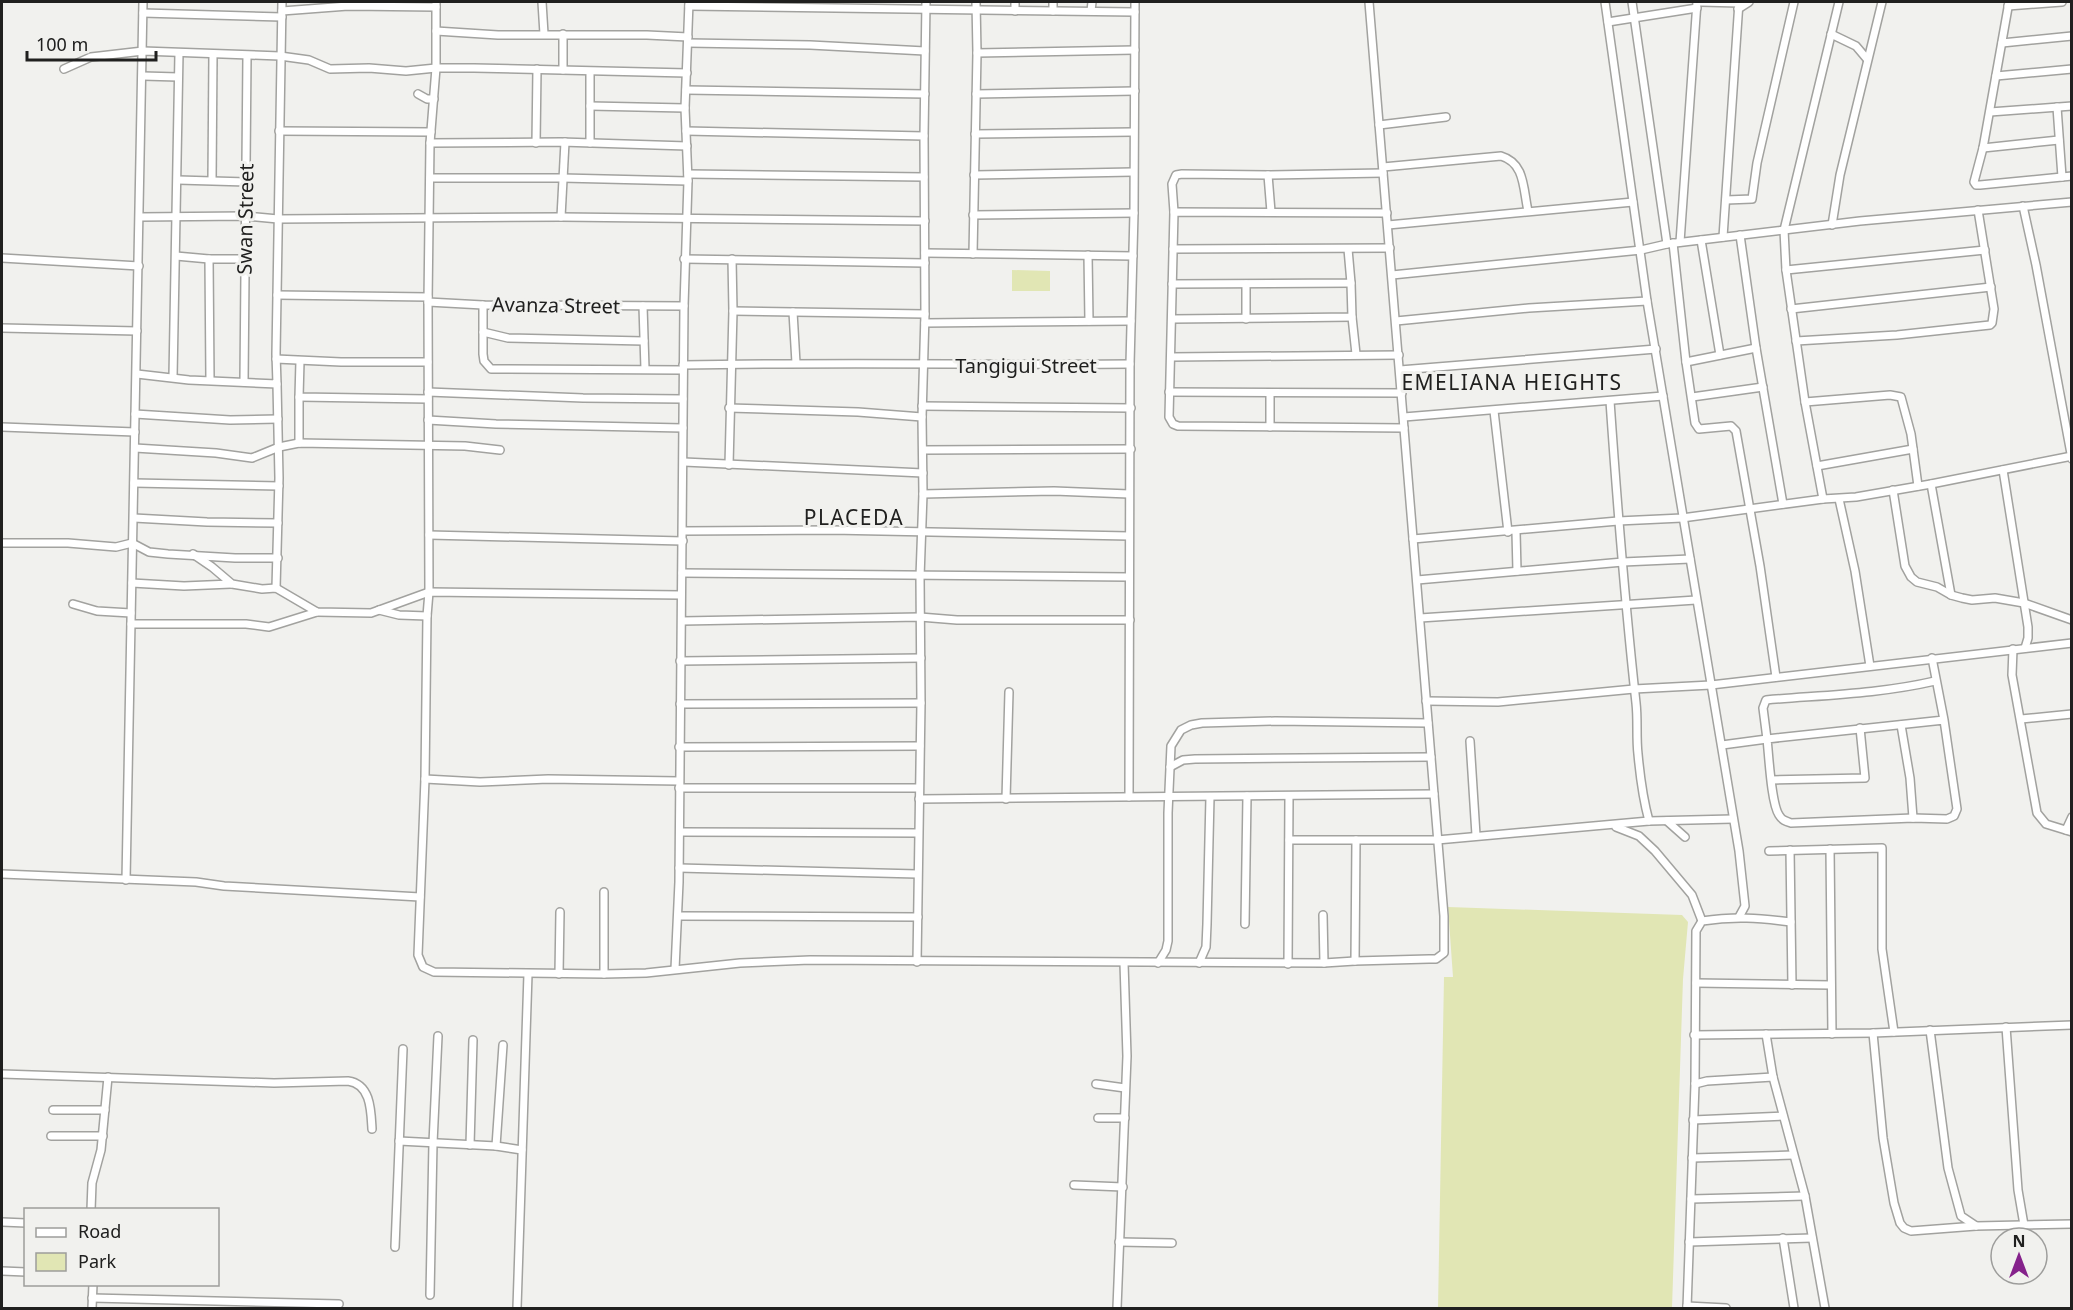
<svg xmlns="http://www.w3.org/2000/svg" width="2073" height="1310" viewBox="0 0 2073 1310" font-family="'Noto Sans',sans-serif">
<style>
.green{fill:#e1e6b4}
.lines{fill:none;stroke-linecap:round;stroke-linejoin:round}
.street-casing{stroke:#a2a29f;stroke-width:10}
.street{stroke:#fff;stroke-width:7}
.labels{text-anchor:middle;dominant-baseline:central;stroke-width:6;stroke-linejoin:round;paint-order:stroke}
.street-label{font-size:20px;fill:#20201f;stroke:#f1f1ee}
.neighbourhood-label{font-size:21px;letter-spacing:1.5px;fill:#20201f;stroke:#f1f1ee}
</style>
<rect width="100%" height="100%" fill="#f1f1ee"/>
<g class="green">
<polygon points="1012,270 1050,271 1050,291 1012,291"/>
<polygon points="1448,907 1682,915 1688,922 1683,979 1672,1308 1438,1308 1444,977 1453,977"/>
</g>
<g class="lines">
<g class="street-casing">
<g id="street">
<polyline points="436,2 436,68 430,143 428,302 429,592 427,616 425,779 418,955 423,967 434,972 604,974 646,973 740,963 810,960 1324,963 1355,961 1429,959 1436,959 1444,953 1444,916 1369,2"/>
<polyline points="542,2 544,34"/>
<polyline points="976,2 977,53 1135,50"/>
<polyline points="1605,2 1647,301 1739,851 1745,906 1739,917"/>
<polyline points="1632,2 1667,244"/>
<polyline points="1701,2 1739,3"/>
<polyline points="2009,2 1983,148 1974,182 1976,185 1980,185 2072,176"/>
<polyline points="689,6 1135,12"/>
<polyline points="2008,6 2062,2"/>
<polyline points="1738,9 1749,2"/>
<polyline points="282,11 348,6 436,7"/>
<polyline points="1015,11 1015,2"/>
<polyline points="1053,11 1053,2"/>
<polyline points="1091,11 1092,2"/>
<polyline points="143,13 282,17"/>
<polyline points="1608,22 1697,8"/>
<polyline points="436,31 498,35 647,35 688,37"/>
<polyline points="563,34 563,70"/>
<polyline points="1831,34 1856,46 1867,59"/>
<polyline points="688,43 810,45 925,51"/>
<polyline points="2002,43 2072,36"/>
<polyline points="64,69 91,57 143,51 280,56 309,60 330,69 369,68 406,71 436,68 474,68 687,73"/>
<polyline points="143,76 178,77"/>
<polyline points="1996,76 2072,69"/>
<polyline points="686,90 925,94"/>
<polyline points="418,94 427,99 434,99"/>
<polyline points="976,94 1135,91"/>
<polyline points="590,106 685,108"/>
<polyline points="2057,107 2062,177"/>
<polyline points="1990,112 2072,106"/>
<polyline points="1379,125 1446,117"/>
<polyline points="279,131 431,132"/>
<polyline points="686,131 924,136"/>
<polyline points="975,134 1133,132"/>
<polyline points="430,143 561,142 687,146"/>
<polyline points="536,143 537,69"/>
<polyline points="590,143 590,72"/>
<polyline points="1983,148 2059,140"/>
<path d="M1383 167 1501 156C1525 163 1523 188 1528 211"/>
<polyline points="688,174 924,177"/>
<polyline points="974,175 1133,172"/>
<polyline points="1268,175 1271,212"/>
<polyline points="430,178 562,178 688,181"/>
<polyline points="178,180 247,182"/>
<polyline points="212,180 213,55"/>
<polyline points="1726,200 1752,199 1757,163 1794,2"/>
<polyline points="2023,206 2036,265 2072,459"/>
<polyline points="1174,212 1172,184 1176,175 1182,174 1268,175 1383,173"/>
<polyline points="1387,213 1174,212 1169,417 1173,424 1178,426 1404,428"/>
<polyline points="973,215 1134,213"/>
<polyline points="140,217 245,216 278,219 561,217 925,221"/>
<polyline points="561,217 565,142"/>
<polyline points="1388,225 1633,202"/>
<polyline points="1832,225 1840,175 1882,2"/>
<polyline points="1740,235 1756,348 1783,504"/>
<polyline points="1723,237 1739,2"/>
<polyline points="1701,240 1720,355"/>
<polyline points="1680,242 1697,2"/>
<polyline points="1673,243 1686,362 1695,423 1699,429 1731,426 1736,431 1760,566 1776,677"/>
<polyline points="1173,249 1390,248"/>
<polyline points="925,253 1133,256"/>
<polyline points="973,254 977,53"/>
<polyline points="1088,255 1089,321"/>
<polyline points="176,256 209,259 244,259"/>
<polyline points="2,258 139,266"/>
<polyline points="209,259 210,380"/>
<polyline points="684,259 925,263"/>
<polyline points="1786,270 1985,250"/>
<polyline points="1392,275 1641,250 1667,244 1860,221 2072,202"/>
<polyline points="1172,284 1351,283 1348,249"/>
<polyline points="1246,284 1246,319"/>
<polyline points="277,295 428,297"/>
<polyline points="428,302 483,305 684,306"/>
<polyline points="483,305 483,354 484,361 491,369 683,370"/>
<polyline points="643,306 645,369"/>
<polyline points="1791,309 1991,287"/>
<polyline points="733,311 925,314"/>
<polyline points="793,312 796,363"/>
<polyline points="1352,317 1356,354"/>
<polyline points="1172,319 1352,317 1351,283"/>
<polyline points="1396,321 1529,308 1647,301"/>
<polyline points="925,323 1131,321"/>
<polyline points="2,328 137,331"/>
<polyline points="483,332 508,338 644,341"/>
<polyline points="1796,341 1897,335 1990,325 1992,323 1994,309 1978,210"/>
<polyline points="1171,357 1399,355"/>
<polyline points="276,359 341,362 428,362"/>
<polyline points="300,361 299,397 428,399"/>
<polyline points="1686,362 1756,348"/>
<path d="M683 365C832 362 981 365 1130 364"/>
<polyline points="1400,370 1656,349"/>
<polyline points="137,374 189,380 277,384 276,354 282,2"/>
<polyline points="173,377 179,53"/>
<polyline points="244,382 247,56"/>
<polyline points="428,392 583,398 683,399"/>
<polyline points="1169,392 1402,393"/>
<polyline points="1270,393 1270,427"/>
<polyline points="299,397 299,443"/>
<polyline points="1692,397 1763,387"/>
<path d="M1610 401C1617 502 1625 603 1636 703 1638 720 1636 737 1638 754 1640 776 1643 799 1649 821"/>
<polyline points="1805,402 1890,395 1901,397 1911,434 1918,486"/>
<polyline points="922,406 1131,408"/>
<polyline points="729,408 858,412 922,417"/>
<polyline points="1494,411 1508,532"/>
<polyline points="135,414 230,420 278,419"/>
<polyline points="1404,417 1663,396"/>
<polyline points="428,420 496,424 683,428"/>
<polyline points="2,427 135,432"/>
<polyline points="135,448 216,453 252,458 279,447 299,443 465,446 500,450"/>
<polyline points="923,450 1131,449"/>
<polyline points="684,462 923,473"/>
<polyline points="729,465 733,311 732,259"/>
<polyline points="1817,466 1913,449"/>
<polyline points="2003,470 2028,627 2028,638 2025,648"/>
<polyline points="134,483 279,486"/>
<polyline points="1931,484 1951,595"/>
<polyline points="1893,490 1905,566 1911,577 1917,582 1937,587 1951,595 1962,598 1972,600 1995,598 2024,603 2072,620"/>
<polyline points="923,494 1054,491 1129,494"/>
<polyline points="1823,499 1805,402 1786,270 1784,230 1839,2"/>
<polyline points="1839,499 1855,571 1870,666"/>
<polyline points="134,518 207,522 278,523"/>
<polyline points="683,531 832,530 1129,536"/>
<polyline points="1516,532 1517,571"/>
<polyline points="429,535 683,541"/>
<polyline points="1413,539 1618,521 1682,518 1823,499 1856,497 1931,484 2072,456"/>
<polyline points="2,543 68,543 116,547 132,543 149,552 168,554 235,558 278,558"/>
<polyline points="193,554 212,567 232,584 262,589 276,588 317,612 371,613 429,592 681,595"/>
<polyline points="682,573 1129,577"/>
<polyline points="1417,580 1623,562 1690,559"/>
<polyline points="132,583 184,586 231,584"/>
<polyline points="276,588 279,478 277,384"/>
<polyline points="73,604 97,611 131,613"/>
<polyline points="379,610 399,615 427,616"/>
<polyline points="1420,618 1696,600"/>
<polyline points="682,621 920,617 957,620 1130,620"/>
<polyline points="131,624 246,624 269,627 317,612"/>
<polyline points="2013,649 2012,675 2037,813 2046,824 2072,832"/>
<path d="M1932 658 1944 720 1957 809 1954 816 1947 819 1913 818 1791 823C1785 821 1782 820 1779 815 1771 803 1769 756 1767 739L1944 720"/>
<polyline points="680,661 921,658"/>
<polyline points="1426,701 1498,702 1634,689 1711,685 2072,643"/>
<polyline points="680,704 921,703"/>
<polyline points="2021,719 2072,714"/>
<polyline points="1901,725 1910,778 1913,818"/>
<polyline points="1470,741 1476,835"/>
<path d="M1722 745 1767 739 1763 708 1766 700C1823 695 1879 694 1935 681"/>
<polyline points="679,747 920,746"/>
<polyline points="1170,767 1183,760 1195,759 1431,757"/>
<polyline points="425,779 480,782 548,779 679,781"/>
<polyline points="1772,780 1865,778 1860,728"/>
<polyline points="679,788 919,788"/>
<polyline points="1129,797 1130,364 1134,213 1135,2"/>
<polyline points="919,799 1434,794"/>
<polyline points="1006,799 1009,692"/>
<polyline points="1667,821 1685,837"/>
<polyline points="1616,827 1639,836 1655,851 1692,895 1702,921"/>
<polyline points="2066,830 2072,817"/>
<polyline points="680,832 918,833"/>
<polyline points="1289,840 1437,840 1649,821 1733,819"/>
<polyline points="1830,849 1832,1034"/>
<polyline points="1790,850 1792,985"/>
<polyline points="1769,851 1882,848 1882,949 1894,1032"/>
<polyline points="679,868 917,874"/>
<polyline points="2,874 196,882 224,886 420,897"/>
<polyline points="126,880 143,2"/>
<polyline points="1323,915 1324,963"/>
<polyline points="678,916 918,917"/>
<polyline points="1245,924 1247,796"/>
<polyline points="1355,961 1356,840"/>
<polyline points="917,962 921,703 920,577 923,494 922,417 925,314 924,136 926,2"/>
<polyline points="1158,963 1166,950 1168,941 1168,813 1171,746 1181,730 1191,725 1202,723 1275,721 1428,723"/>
<polyline points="1199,963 1206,947 1207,924 1210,797"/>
<polyline points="1288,964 1289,796"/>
<polyline points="675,969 679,882 684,306 688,181 685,108 689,2"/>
<polyline points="559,974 560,912"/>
<polyline points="604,974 604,892"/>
<polyline points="1696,983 1831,985"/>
<polyline points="2006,1027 2018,1190 2024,1225"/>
<polyline points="1930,1030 1948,1168 1961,1216 1976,1226"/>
<polyline points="1873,1033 1883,1138 1894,1203 1900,1223 1904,1228 1911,1231 1976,1226 2072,1224"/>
<polyline points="1766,1034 1773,1077 1805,1196 1825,1308"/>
<polyline points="1694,1035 1873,1033 2072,1025"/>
<path d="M2 1074 274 1083 348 1081C371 1084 371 1111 372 1129"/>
<polyline points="1096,1084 1125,1088"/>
<polyline points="1695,1084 1707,1081 1773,1077"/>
<polyline points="53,1110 105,1110"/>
<polyline points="1098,1118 1125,1118"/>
<polyline points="1693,1120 1783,1116"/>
<polyline points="51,1136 103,1136"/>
<polyline points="399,1141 496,1146 522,1150"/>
<polyline points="470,1145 473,1040"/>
<polyline points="496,1146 503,1045"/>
<polyline points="1692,1158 1793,1155"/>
<polyline points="1074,1185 1123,1187"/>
<polyline points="1691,1199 1805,1196"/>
<polyline points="91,1210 92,1183 101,1150 108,1077"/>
<polyline points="2,1222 26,1223"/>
<polyline points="1783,1238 1794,1308"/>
<polyline points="1119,1242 1172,1243"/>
<polyline points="1689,1242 1812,1238"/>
<polyline points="395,1247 403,1049"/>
<polyline points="2,1271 26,1272"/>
<polyline points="430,1295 433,1143 438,1036"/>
<polyline points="92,1298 339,1304"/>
<polyline points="1687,1306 1726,1308"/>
<polyline points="92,1308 93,1284"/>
<polyline points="517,1308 528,974"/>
<polyline points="1117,1308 1127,1056 1124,963"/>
<path d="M1687 1308 1695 1084 1696 931 1702 921C1736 916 1758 918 1791 922"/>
</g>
</g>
<use href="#street" class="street"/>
</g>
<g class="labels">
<g class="street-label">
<text transform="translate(245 219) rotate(-89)">Swan Street</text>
<text transform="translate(556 305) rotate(1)">Avanza Street</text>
<text x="1026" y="365">Tangigui Street</text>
</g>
<g class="neighbourhood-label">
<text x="1512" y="382">EMELIANA HEIGHTS</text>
<text x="854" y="517">PLACEDA</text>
</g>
</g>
<rect width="2073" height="1310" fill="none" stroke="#20201f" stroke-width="6"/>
<rect x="24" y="1208" width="195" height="78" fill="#f1f1ee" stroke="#9d9d9b" stroke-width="1.5"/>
<rect x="36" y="1228" width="30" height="9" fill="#ffffff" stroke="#9d9d9b" stroke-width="1.5"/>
<text x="78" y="1238" font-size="18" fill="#20201f">Road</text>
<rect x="36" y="1253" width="30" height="18" fill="#e1e6b4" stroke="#9d9d9b" stroke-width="1.5"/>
<text x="78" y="1268" font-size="18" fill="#20201f">Park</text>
<g transform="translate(2019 1256)"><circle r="28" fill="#f1f1ee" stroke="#9d9d9b" stroke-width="1.5"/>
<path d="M0-4.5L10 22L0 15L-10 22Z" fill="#85228b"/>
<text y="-9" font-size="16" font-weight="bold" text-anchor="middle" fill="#20201f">N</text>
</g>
<path d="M27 51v9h129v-9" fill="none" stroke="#20201f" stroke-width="3"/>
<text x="36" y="51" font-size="18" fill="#20201f" stroke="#f1f1ee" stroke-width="4.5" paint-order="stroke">100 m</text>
</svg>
